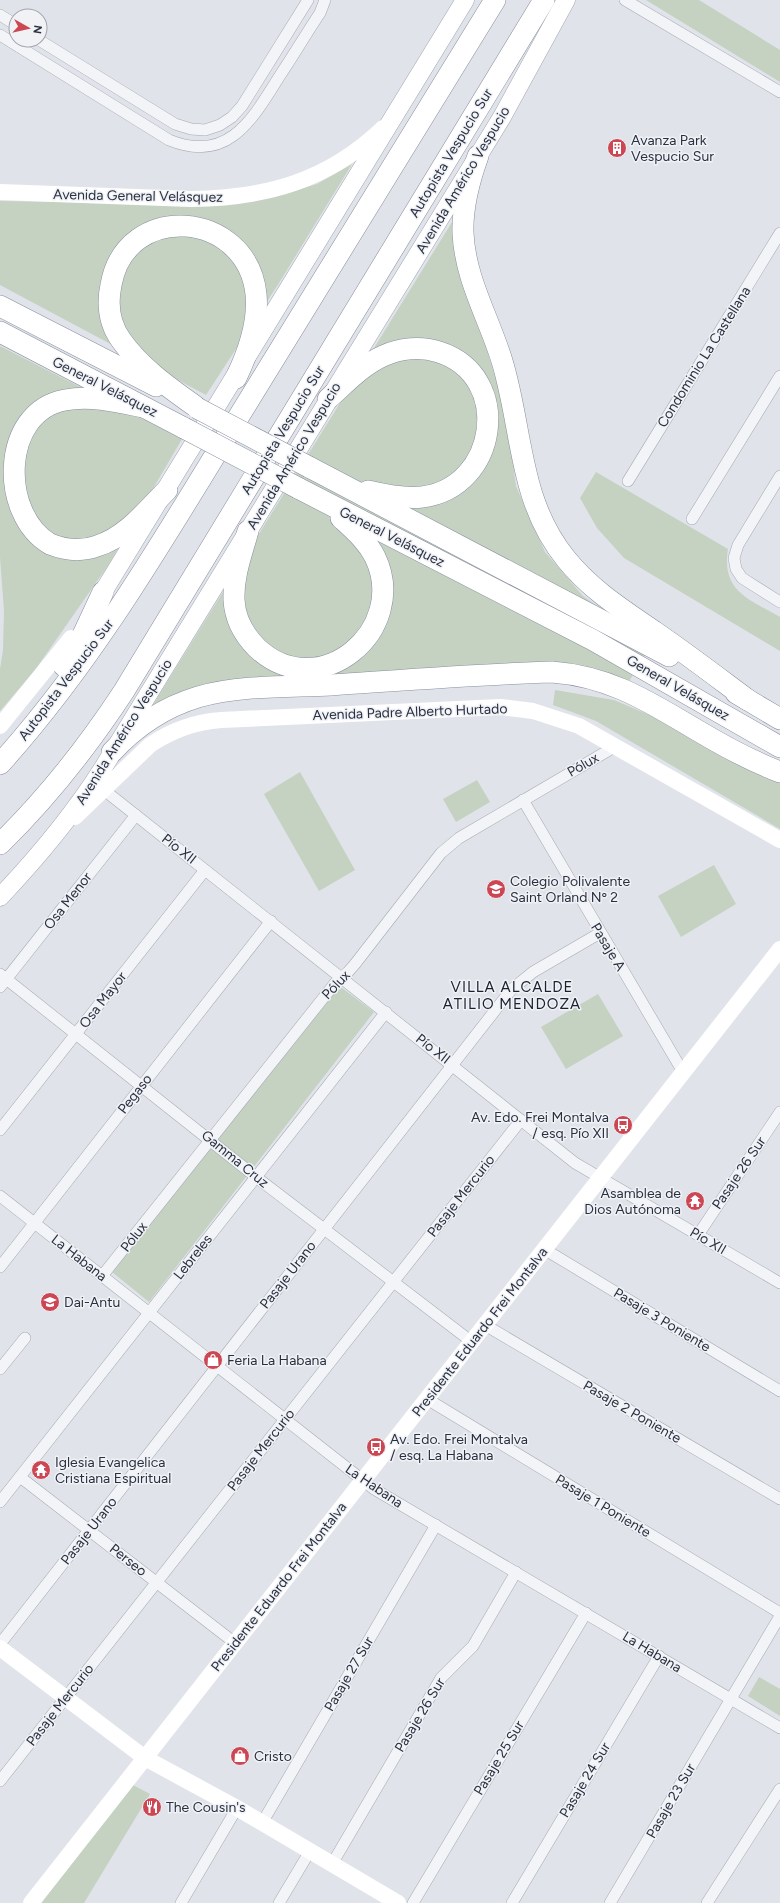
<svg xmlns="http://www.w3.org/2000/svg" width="780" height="1903" viewBox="0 0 780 1903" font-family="Figtree,sans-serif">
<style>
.green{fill:#c5d2c1}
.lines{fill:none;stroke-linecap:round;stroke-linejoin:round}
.street-casing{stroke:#a5aab3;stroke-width:12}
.primary-casing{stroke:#a0a7b4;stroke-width:19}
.highway-casing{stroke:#888f9f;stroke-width:22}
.street{stroke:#f3f4f7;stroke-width:11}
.secondary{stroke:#fff;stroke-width:16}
.primary{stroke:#fff;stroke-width:18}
.highway{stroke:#fff;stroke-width:21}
.highway-bridge-casing{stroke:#888f9f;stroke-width:22;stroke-linecap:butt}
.highway-bridge{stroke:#fff;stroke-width:21}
.labels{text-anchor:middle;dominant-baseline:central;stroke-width:3;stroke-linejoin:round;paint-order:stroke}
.poi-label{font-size:14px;fill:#293040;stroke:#f0f2f6;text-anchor:start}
.street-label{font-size:14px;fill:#293040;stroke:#f0f2f6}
.neighbourhood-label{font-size:15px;letter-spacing:1px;fill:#1b2131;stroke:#f0f2f6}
</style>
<rect width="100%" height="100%" fill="#e0e3e9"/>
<g class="green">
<polygon points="646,0 699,0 780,50 780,82"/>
<polygon points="352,164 279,283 206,395 0,285 0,201 222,205 275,196 317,184"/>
<polygon points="457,214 465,277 507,417 516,486 545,552 583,596 652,644 628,683 425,671 148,713"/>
<polygon points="0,346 182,439 109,564 35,670 0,711 0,669 3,650 4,611 0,557"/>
<path d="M596 472 728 549C721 591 749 599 780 617V651L624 558 597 528 580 498Z"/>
<polygon points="555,690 614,700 652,716 728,760 780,782 780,829 596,721 553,705"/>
<polygon points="300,772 355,870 319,891 264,794"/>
<polygon points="477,780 490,802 456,822 443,799"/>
<polygon points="714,865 736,904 681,937 658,896"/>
<polygon points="338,985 374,1012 149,1302 112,1272"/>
<polygon points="598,994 623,1036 566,1069 541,1027"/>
<polygon points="759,1677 780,1689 780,1716 748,1696"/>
<polygon points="133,1785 150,1794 84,1903 41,1903"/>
</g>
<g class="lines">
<g class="street-casing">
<g id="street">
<polyline points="625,0 780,92"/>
<polyline points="0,15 16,25"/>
<path d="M0 35 169 140C228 164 252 120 279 77 293 56 306 34 320 13L325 0"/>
<polyline points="39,40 175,124 191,129 205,130 220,125 232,117 242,106 308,0"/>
<polyline points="780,476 738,545 734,558 736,569 742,578 780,602"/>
<polyline points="628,481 780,233"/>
<polyline points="692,519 780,376"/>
<polyline points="104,790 575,1163 780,1283"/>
<polyline points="523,800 683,1072"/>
<polyline points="0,974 256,1177 472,1342"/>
<polyline points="0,987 136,815"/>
<polyline points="0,1130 205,870"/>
<polyline points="0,1196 374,1489 780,1728"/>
<polyline points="698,1235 780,1112"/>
<polyline points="544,1249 780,1391"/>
<polyline points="0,1267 271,921"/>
<polyline points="102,1276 336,982 348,972 355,964 441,853 459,838 616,746"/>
<polyline points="485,1325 780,1499"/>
<polyline points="0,1369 25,1338"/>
<polyline points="427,1399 780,1613"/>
<polyline points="20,1477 235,1643"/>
<polyline points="0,1502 386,1012"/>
<polyline points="0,1644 511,990 533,972 600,933"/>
<polyline points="0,1781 521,1120"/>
<polyline points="262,1823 436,1525"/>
<polyline points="332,1864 441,1678 473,1646 516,1572"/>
<polyline points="181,1903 237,1808"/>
<polyline points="279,1903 310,1851"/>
<polyline points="413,1903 586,1613"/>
<polyline points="512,1903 659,1656"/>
<polyline points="610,1903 780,1616"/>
<polyline points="707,1903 780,1789"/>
</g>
</g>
<g class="primary-casing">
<g id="primary">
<polyline points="103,592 465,0"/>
<path d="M0 897C38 857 73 815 103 768L502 117 566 0"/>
</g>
</g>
<g class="highway-casing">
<g id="highway">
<path d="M478 156C469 181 462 206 463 233 465 279 489 318 502 361 523 430 518 500 566 559 591 590 623 610 655 632 687 654 717 677 748 700"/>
<polyline points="0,306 156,386"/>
<polyline points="0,332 184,428"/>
<path d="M328 399C345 384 361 366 383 356 400 348 421 346 439 352 514 376 498 488 422 497 404 499 385 495 368 491"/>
<path d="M195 406C168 387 140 367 121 340 109 323 107 304 111 285 126 200 247 210 256 294 259 323 248 353 236 378"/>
<path d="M143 407C119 402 91 395 65 400 0 412 0 515 50 544 65 550 81 552 97 546 126 537 146 511 167 490"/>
<polyline points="309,467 669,656"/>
<polyline points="298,488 593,640 780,747"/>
<path d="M248 531C242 553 233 576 234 600 235 618 244 635 257 648 319 706 410 630 375 557 367 541 354 530 341 518"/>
<polyline points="64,666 83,635 103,592"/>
<polyline points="736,693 780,719"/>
<path d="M112 752C135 727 165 707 198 697 240 685 288 687 331 685 405 680 479 674 552 672 618 677 659 709 714 740 735 752 757 763 780 772"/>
<path d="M0 764C93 661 163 540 236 421 322 281 409 140 495 0"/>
<path d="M0 844C47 798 88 746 124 691L544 0"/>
</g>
</g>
<use href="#street" class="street"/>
<g class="secondary">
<path d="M0 192 191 199C266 198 328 181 383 128"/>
<polyline points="0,726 71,638"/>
<path d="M75 817 150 745C172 730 194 722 221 720L501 707 533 711 579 726 780 840"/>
<polyline points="0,1648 145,1758 237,1808 398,1903"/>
<polyline points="31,1903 780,949"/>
</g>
<use href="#primary" class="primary"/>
<use href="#highway" class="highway"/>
<g class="highway-bridge-casing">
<g id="highway-bridge">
<polyline points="197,408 309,467"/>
<polyline points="184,428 298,488"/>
</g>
</g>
<use href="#highway-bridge" class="highway-bridge"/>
</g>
<defs>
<g id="building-disc" transform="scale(1)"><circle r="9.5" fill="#cc4753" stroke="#f0f2f6"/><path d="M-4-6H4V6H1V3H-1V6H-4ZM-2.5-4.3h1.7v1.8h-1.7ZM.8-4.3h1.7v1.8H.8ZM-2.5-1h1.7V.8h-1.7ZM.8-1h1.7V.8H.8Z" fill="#fff"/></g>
<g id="school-disc" transform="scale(1)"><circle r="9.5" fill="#cc4753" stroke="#f0f2f6"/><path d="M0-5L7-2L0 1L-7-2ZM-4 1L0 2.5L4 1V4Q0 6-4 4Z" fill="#fff"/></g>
<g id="bus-disc" transform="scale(1)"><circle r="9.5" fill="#cc4753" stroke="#f0f2f6"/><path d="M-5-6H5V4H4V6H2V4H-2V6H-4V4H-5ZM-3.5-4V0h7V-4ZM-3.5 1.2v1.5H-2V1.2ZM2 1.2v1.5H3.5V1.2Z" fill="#fff"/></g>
<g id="temple-disc" transform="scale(1)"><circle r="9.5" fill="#cc4753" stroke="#f0f2f6"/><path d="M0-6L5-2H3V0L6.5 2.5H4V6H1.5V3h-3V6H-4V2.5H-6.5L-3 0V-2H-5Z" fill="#fff"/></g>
<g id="shop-disc" transform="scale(1)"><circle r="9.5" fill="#cc4753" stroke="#f0f2f6"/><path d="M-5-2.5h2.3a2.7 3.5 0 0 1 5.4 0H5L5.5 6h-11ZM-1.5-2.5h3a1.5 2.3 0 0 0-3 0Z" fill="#fff"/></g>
<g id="restaurant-disc" transform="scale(1)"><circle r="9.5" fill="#cc4753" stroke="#f0f2f6"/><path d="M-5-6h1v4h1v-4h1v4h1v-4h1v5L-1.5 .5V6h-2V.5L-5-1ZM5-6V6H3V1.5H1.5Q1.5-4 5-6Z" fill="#fff"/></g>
</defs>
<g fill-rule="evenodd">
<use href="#building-disc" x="617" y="148"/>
<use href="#school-disc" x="496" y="889"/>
<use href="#bus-disc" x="623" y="1125"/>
<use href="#temple-disc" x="695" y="1201"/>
<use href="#school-disc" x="50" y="1302"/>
<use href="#shop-disc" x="213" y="1360"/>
<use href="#bus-disc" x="376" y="1447"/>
<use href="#temple-disc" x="41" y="1470"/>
<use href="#shop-disc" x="240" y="1756"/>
<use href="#restaurant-disc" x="152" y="1807"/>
</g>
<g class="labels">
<g class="poi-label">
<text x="631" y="140">Avanza Park<tspan x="631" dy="16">Vespucio Sur</tspan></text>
<text x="510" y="881">Colegio Polivalente<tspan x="510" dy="16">Saint Orland Nº 2</tspan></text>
<text x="609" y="1117" text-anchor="end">Av. Edo. Frei Montalva<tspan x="609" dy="16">/ esq. Pío XII</tspan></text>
<text x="681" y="1193" text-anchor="end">Asamblea de<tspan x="681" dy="16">Dios Autónoma</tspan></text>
<text x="64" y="1302">Dai-Antu</text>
<text x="227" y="1360">Feria La Habana</text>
<text x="390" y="1439">Av. Edo. Frei Montalva<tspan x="390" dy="16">/ esq. La Habana</tspan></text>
<text x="55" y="1462">Iglesia Evangelica<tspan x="55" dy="16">Cristiana Espiritual</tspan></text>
<text x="254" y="1756">Cristo</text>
<text x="166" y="1807">The Cousin's</text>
</g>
<g class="street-label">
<text transform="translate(451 153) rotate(-59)">Autopista Vespucio Sur</text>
<text transform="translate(463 180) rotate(-59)">Avenida Américo Vespucio</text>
<text transform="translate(138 196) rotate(1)">Avenida General Velásquez</text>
<text transform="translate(704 357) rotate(-58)">Condominio La Castellana</text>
<text transform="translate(105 387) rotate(27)">General Velásquez</text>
<text transform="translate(283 430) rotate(-59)">Autopista Vespucio Sur</text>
<text transform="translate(294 456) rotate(-59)">Avenida Américo Vespucio</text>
<text transform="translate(392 537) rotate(27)">General Velásquez</text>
<text transform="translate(66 680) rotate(-53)">Autopista Vespucio Sur</text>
<text transform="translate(678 688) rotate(30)">General Velásquez</text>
<text transform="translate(410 712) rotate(-2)">Avenida Padre Alberto Hurtado</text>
<text transform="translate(124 732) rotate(-58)">Avenida Américo Vespucio</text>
<text transform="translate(583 765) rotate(-30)">Pólux</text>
<text transform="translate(179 849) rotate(38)">Pío XII</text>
<text transform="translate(68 901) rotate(-52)">Osa Menor</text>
<text transform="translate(608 947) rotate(59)">Pasaje A</text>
<text transform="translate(336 985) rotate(-47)">Pólux</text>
<text transform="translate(103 1000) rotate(-52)">Osa Mayor</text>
<text transform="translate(433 1049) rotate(38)">Pío XII</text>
<text transform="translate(135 1094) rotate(-52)">Pegaso</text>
<text transform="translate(235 1159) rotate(39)">Gamma Cruz</text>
<text transform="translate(739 1173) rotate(-56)">Pasaje 26 Sur</text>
<text transform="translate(461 1196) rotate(-52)">Pasaje Mercurio</text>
<text transform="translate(134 1237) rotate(-52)">Pólux</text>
<text transform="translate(708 1241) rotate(30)">Pío XII</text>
<text transform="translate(193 1257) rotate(-52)">Lebreles</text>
<text transform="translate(79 1258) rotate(38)">La Habana</text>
<text transform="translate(288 1275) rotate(-52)">Pasaje Urano</text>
<text transform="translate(662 1320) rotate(31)">Pasaje 3 Poniente</text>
<text transform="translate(480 1332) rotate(-52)">Presidente Eduardo Frei Montalva</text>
<text transform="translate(632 1412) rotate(30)">Pasaje 2 Poniente</text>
<text transform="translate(261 1450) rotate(-52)">Pasaje Mercurio</text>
<text transform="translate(374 1486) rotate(34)">La Habana</text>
<text transform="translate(603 1506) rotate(31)">Pasaje 1 Poniente</text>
<text transform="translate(89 1531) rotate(-52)">Pasaje Urano</text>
<text transform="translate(128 1560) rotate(38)">Perseo</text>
<text transform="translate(279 1587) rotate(-52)">Presidente Eduardo Frei Montalva</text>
<text transform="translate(652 1652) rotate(31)">La Habana</text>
<text transform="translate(349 1674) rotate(-60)">Pasaje 27 Sur</text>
<text transform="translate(60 1705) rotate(-52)">Pasaje Mercurio</text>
<text transform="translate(420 1715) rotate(-59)">Pasaje 26 Sur</text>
<text transform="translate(499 1758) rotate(-59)">Pasaje 25 Sur</text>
<text transform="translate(585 1780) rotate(-59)">Pasaje 24 Sur</text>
<text transform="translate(671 1801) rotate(-60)">Pasaje 23 Sur</text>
</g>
<g class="neighbourhood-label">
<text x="512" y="987">VILLA ALCALDE<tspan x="512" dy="17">ATILIO MENDOZA</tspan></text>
</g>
</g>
<g transform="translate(28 28) rotate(98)"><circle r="19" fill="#f0f2f6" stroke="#a0a4ad"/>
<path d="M0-3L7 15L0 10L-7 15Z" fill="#cc4753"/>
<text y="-6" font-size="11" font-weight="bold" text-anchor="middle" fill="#293040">N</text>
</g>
</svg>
